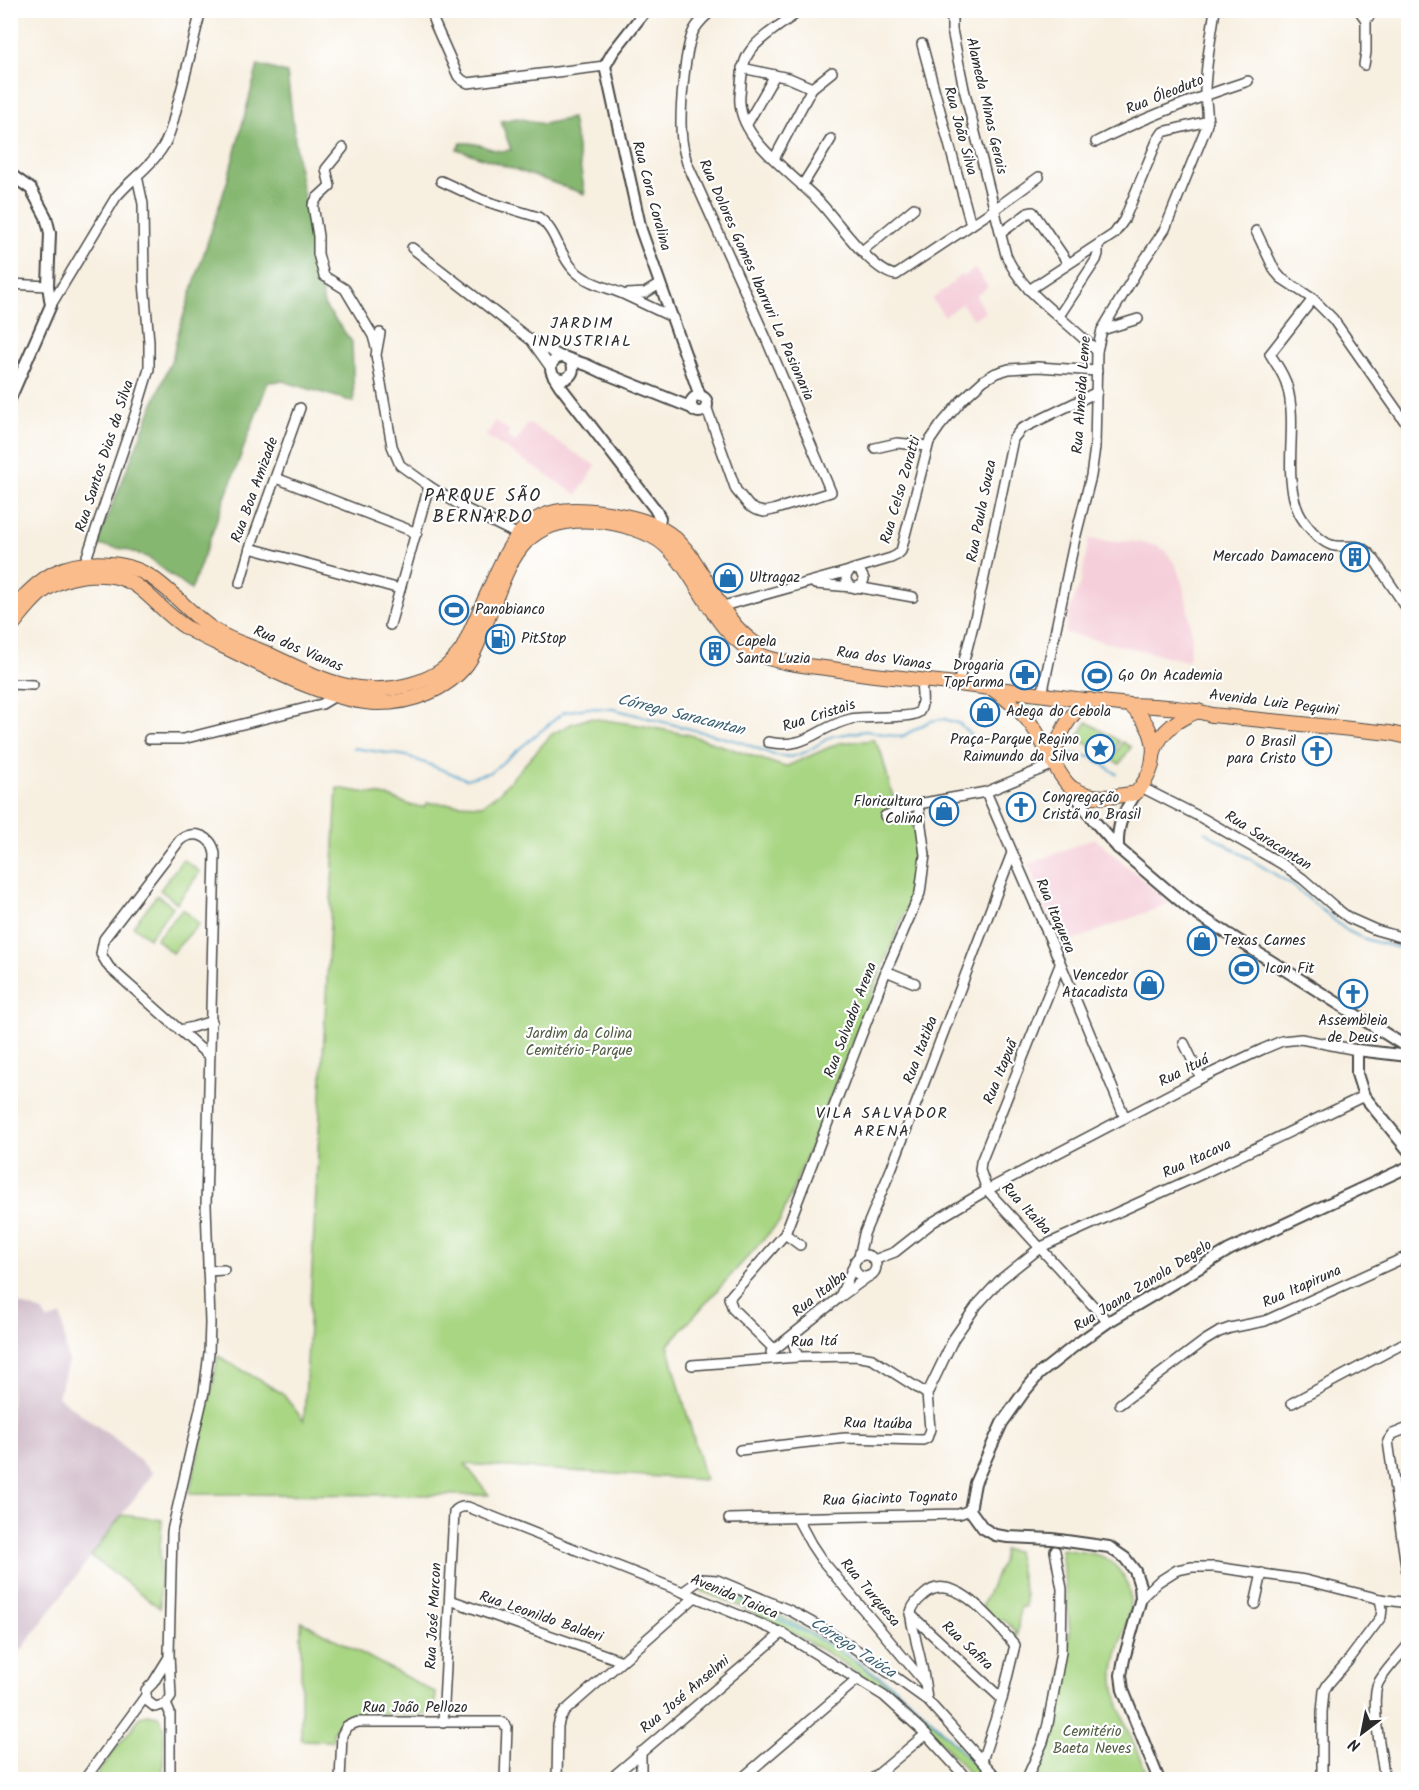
<svg xmlns="http://www.w3.org/2000/svg" width="1419" height="1790" viewBox="0 0 1419 1790" font-family="Kalam,sans-serif">
<style>
.built{fill:#f5cfda}
.industrial{fill:#d1bdcb}
.green{fill:#a9d683;stroke:#6a8057;stroke-width:1.5}
.forest{fill:#86b771;stroke:#58714e;stroke-width:1.5}
.lines{fill:none;stroke-linecap:round;stroke-linejoin:round}
.stream{stroke:#50a3cc;stroke-width:2}
.minor-casing{stroke:#4a4846;stroke-width:12}
.tertiary-casing{stroke:#4a4846;stroke-width:14}
.primary-casing{stroke:#4a4846;stroke-width:16}
.minor{stroke:#fff;stroke-width:9}
.tertiary{stroke:#fff;stroke-width:10}
.primary{stroke:#fabc8b;stroke-width:14}
.labels{text-anchor:middle;dominant-baseline:central;stroke-width:4.5;stroke-linejoin:round;paint-order:stroke}
.street-label{font-size:15px;fill:#2b2b2b;stroke:#fff}
.poi-label{font-size:15px;fill:#2b2b2b;stroke:#fff;text-anchor:start}
.park-label{font-size:15px;fill:#515e45;stroke:#fff}
.neighbourhood-label{font-size:16px;letter-spacing:1.5px;fill:#2b2b2b;stroke:#fff}
.water-label{font-size:16px;font-style:italic;fill:#3c6173;stroke:#fff}
.quarter-label{font-size:18px;letter-spacing:1.5px;fill:#2b2b2b;stroke:#fff}
</style>
<rect width="100%" height="100%" fill="#fff"/>
<filter id="ink" filterUnits="userSpaceOnUse"><feTurbulence type="fractalNoise" baseFrequency=".0167" numOctaves="2"/><feDisplacementMap in="SourceGraphic" scale="12" xChannelSelector="R" yChannelSelector="G"/><feConvolveMatrix kernelMatrix="1 2 1 2 8 2 1 2 1" color-interpolation-filters="sRGB"/></filter>
<filter id="wash" filterUnits="userSpaceOnUse"><feTurbulence type="fractalNoise" baseFrequency=".008" numOctaves="4" result="noise"/><feDisplacementMap in="SourceGraphic" scale="24" xChannelSelector="R" yChannelSelector="G"/><feGaussianBlur stdDeviation="1.35" result="paint"/><feColorMatrix in="noise" values="0 0 0 0 0 0 0 0 0 0 0 0 0 0 0 0 0 1.4 0 .05"/><feComposite in="paint" operator="in"/></filter>
<g filter="url(#wash)">
<rect width="100%" height="100%" fill="#f7efe0"/>
<g class="built">
<polygon points="975,269 988,287 976,296 985,312 973,319 962,304 944,316 932,299 954,282 953,280 961,275 963,277"/>
<polygon points="495,421 510,431 507,436 516,442 528,423 596,466 577,495 486,436"/>
<polygon points="1089,539 1116,542 1130,541 1158,546 1166,551 1177,568 1185,592 1192,636 1188,661 1065,633 1070,607 1080,586"/>
<polygon points="1094,838 1170,903 1059,946 1029,864"/>
</g>
<polygon class="industrial" points="11,1301 42,1312 48,1321 61,1315 68,1362 58,1397 119,1442 153,1473 11,1664"/>
<g class="green">
<polygon points="1011,697 1046,702 1042,717 1037,722"/>
<polygon points="590,718 639,725 690,735 785,767 839,743 874,740 881,752 892,794 919,832 917,873 907,907 780,1221 668,1345 705,1480 465,1464 489,1495 189,1494 211,1395 218,1356 282,1393 304,1421 337,788 387,796 413,806 424,807 427,803 482,805 499,793 552,734 571,724"/>
<polygon points="1087,722 1119,741 1109,758 1077,738"/>
<polygon points="1122,742 1131,747 1120,764 1112,760"/>
<polygon points="183,859 200,872 177,903 160,890"/>
<polygon points="157,895 173,907 149,938 133,926"/>
<polygon points="183,909 199,924 172,953 156,939"/>
<polygon points="122,1515 162,1520 160,1548 160,1608 91,1556"/>
<path d="M1061 1549C1073 1551 1086 1552 1097 1555 1107 1557 1117 1566 1122 1574 1145 1609 1112 1644 1114 1680 1115 1708 1138 1752 1149 1779L1039 1780V1771L1055 1725 1070 1631Z"/>
<polygon points="1004,1550 1016,1551 1025,1595 1025,1607 1020,1607 1017,1637 1014,1638 1012,1636 1016,1632 1004,1619 999,1623 982,1606 1002,1562"/>
<path d="M698 1585C734 1589 769 1609 799 1626 873 1669 932 1713 986 1779H974C946 1747 917 1715 882 1690 842 1660 797 1634 752 1612 734 1603 715 1597 697 1589Z"/>
<path d="M301 1621 436 1693C435 1703 435 1712 424 1715 407 1715 353 1710 342 1720 335 1725 333 1733 332 1741L301 1740Z"/>
<polygon points="147,1714 158,1716 163,1725 164,1733 163,1779 93,1779 141,1716"/>
</g>
<g class="forest">
<polygon points="258,65 287,73 298,165 324,305 352,342 354,402 282,381 268,382 191,590 147,557 124,549 96,545 173,356 178,333 227,182"/>
<path d="M517 118 543 124 572 118 585 194 457 149 461 143C483 141 489 154 511 150L501 121Z"/>
</g>
<g class="lines">
<g class="stream">
<polyline points="354,748 407,756 466,779 491,772 564,712 587,708 613,709 741,742 774,755 791,757 806,752 832,736 866,731 901,737 930,721 944,719 960,724 975,740"/>
<polyline points="1060,752 1091,757 1117,774"/>
<polyline points="1205,832 1291,884 1346,930 1362,938 1375,942 1408,950"/>
<path d="M713 1588C771 1615 830 1641 882 1678 922 1706 955 1743 987 1780"/>
</g>
</g>
</g>
<g filter="url(#ink)">
<g class="lines">
<g class="minor-casing">
<g id="minor">
<polyline points="434,10 434,22 458,76 462,80 468,83 605,66"/>
<path d="M801 10C787 21 761 36 751 50 743 60 742 72 741 84 741 90 739 97 740 103 742 144 800 178 824 207 839 224 874 273 896 275L995 209 1039 177"/>
<path d="M952 10V30L964 89 1006 255C1017 281 1037 298 1058 316 1071 327 1084 339 1097 351"/>
<polyline points="1359,10 1366,20 1366,52 1364,65"/>
<polyline points="1366,20 1374,10"/>
<polyline points="922,44 971,225"/>
<polyline points="742,68 789,78 812,88 832,72"/>
<polyline points="747,124 775,75"/>
<path d="M1096 142C1145 117 1196 98 1248 81"/>
<polyline points="343,148 326,169 330,186 317,198 313,205 318,236 318,254 324,276 345,289 373,336 376,347"/>
<polyline points="774,159 812,88"/>
<path d="M441 181 482 200 538 217C557 230 558 254 574 270 586 283 607 287 623 294 640 302 657 310 674 318"/>
<polyline points="802,186 831,139"/>
<polyline points="1256,231 1275,271 1281,278 1313,299 1333,319 1408,426"/>
<polyline points="1001,233 1028,213 1033,212 1068,263"/>
<polyline points="412,248 532,341 562,357"/>
<polyline points="862,251 914,208"/>
<polyline points="10,284 48,286"/>
<polyline points="1029,290 1114,234 1124,220 1157,141 1163,132 1208,121"/>
<polyline points="627,294 645,293 660,284"/>
<path d="M1313 299 1270 354C1276 364 1284 374 1287 386 1299 427 1281 473 1299 513 1304 523 1319 541 1331 545 1342 549 1355 542 1366 551 1373 556 1378 565 1383 573 1391 585 1400 598 1408 610"/>
<path d="M51 305 116 197C130 180 149 168 161 150 170 137 173 121 177 106 186 74 193 42 201 10"/>
<polyline points="1059,316 1096,260 1098,254 1098,245"/>
<polyline points="1102,330 1138,319"/>
<polyline points="380,333 376,355 392,446 400,465 429,486 466,509 521,536"/>
<polyline points="533,343 551,368"/>
<path d="M706 406 736 490 749 506 756 510 764 512 773 510 831 492 765 336 687 163C685 156 683 148 682 140 679 118 684 50 694 30 699 22 706 15 713 10"/>
<polyline points="875,448 897,443 927,446"/>
<polyline points="276,478 417,533"/>
<polyline points="250,548 400,589"/>
<polyline points="84,565 136,412 149,369 149,342 144,282 143,204 137,176"/>
<path d="M855 569 860 571 864 579 862 585 855 588C845 585 843 576 851 570L891 558 897 555 901 551 929 442 940 426 962 400 984 380 996 373 1009 369 1038 367 1097 371"/>
<polyline points="240,583 250,548 300,408"/>
<polyline points="815,584 852,587"/>
<polyline points="857,587 913,597"/>
<polyline points="716,608 849,571"/>
<polyline points="390,625 429,486"/>
<polyline points="10,684 33,685"/>
<polyline points="958,684 978,606 1013,439 1021,429 1097,392"/>
<path d="M1042 695 1074 543 1091 476 1095 447 1097 351 1102 330 1137 271 1165 229 1206 128C1210 115 1205 103 1205 90 1206 63 1211 37 1215 10"/>
<polyline points="149,739 183,739 322,704 337,695"/>
<path d="M768 742C808 750 816 727 851 719 864 716 912 719 919 712 925 704 921 689 921 680"/>
<polyline points="1141,787 1202,818 1282,864 1303,879 1336,908 1349,918 1376,930 1408,939"/>
<polyline points="986,792 1057,955 1125,1118"/>
<polyline points="885,816 918,804 986,792 1054,764"/>
<polyline points="1060,965 981,1162 980,1170 987,1190 1108,1322"/>
<polyline points="886,971 915,983"/>
<polyline points="180,1030 193,1027 212,1021"/>
<polyline points="1184,1043 1201,1078"/>
<polyline points="785,1234 800,1245"/>
<circle cx="865" cy="1266" r="11"/>
<polyline points="859,1257 864,1234 892,1167 1012,853"/>
<polyline points="874,1260 895,1252 933,1222 987,1190 1201,1078 1263,1049 1282,1041 1301,1039 1357,1050"/>
<polyline points="208,1271 224,1270"/>
<polyline points="841,1294 854,1265"/>
<polyline points="794,1334 794,1346 798,1357"/>
<polyline points="774,1349 733,1309 729,1298 785,1234 886,971 920,893 925,855 918,804"/>
<polyline points="771,1352 840,1297 869,1276"/>
<polyline points="692,1365 798,1357 856,1356 872,1359 927,1394"/>
<polyline points="1292,1403 1408,1341"/>
<polyline points="1120,1404 1204,1341 1219,1332 1230,1328 1265,1321 1408,1256"/>
<polyline points="1408,1428 1393,1434 1388,1441 1408,1580"/>
<polyline points="740,1450 845,1438 923,1440 927,1438 930,1429 927,1394 954,1338 977,1305 1000,1280 1041,1247 1200,1175 1364,1096"/>
<polyline points="797,1518 811,1544 821,1559 924,1682"/>
<polyline points="729,1519 959,1514 970,1510"/>
<polyline points="683,1592 701,1579 717,1580 791,1611 822,1628 860,1652 927,1700 999,1780"/>
<polyline points="1141,1598 1158,1582 1177,1570 1192,1567 1215,1567 1305,1580 1380,1599 1408,1603"/>
<polyline points="450,1600 622,1661"/>
<polyline points="1255,1604 1262,1573"/>
<polyline points="910,1614 1002,1699"/>
<path d="M169 1657 153 1683 146 1690V1700L155 1707 166 1704 171 1697 169 1654 172 1531 204 1392 209 1353 210 1323 206 1205 215 854C212 836 195 829 180 840L104 939 101 954 109 967 210 1057"/>
<path d="M927 1700C925 1679 921 1660 916 1641 915 1632 910 1622 911 1614 911 1606 918 1600 924 1595 953 1567 997 1626 1015 1645L1002 1699 982 1761"/>
<polyline points="166,1704 170,1713 170,1780"/>
<path d="M443 1723 454 1512C458 1507 462 1506 468 1507L683 1592 782 1633 884 1696 926 1734 968 1780"/>
<polyline points="84,1780 145,1697"/>
<polyline points="340,1780 342,1735 347,1726 358,1722 502,1722 507,1727 505,1780"/>
<polyline points="557,1780 558,1726 560,1718 565,1711 695,1597"/>
<polyline points="609,1780 782,1633"/>
<polyline points="641,1780 641,1752"/>
<polyline points="740,1780 858,1679"/>
<polyline points="871,1780 926,1734"/>
<polyline points="1026,1780 1043,1742 1048,1724 1061,1652 1062,1589 1055,1551"/>
<polyline points="1322,1780 1322,1712 1324,1691 1328,1684 1348,1661 1381,1617 1382,1609 1380,1599"/>
<path d="M1385 1780C1382 1757 1371 1707 1377 1686 1381 1674 1400 1656 1408 1645"/>
</g>
</g>
<g class="tertiary-casing">
<g id="tertiary">
<polyline points="646,10 613,52 605,66 641,230 700,396"/>
<polyline points="10,174 31,189 46,217 50,233 48,286 51,305 10,399"/>
<circle cx="562" cy="368" r="11"/>
<polyline points="569,359 587,365 602,372 692,408"/>
<polyline points="553,375 560,386 655,509 660,518 657,533"/>
<circle cx="699" cy="404" r="8"/>
<polyline points="1071,789 1095,822 1118,848 1192,911 1408,1048"/>
<path d="M1118 848C1117 824 1123 813 1136 793"/>
<polyline points="1408,1056 1357,1050 1357,1074 1364,1096 1408,1150"/>
<polyline points="1159,1780 1123,1690 1121,1675 1124,1659 1141,1598 1140,1586 1135,1571 1125,1558 1109,1547 1052,1539 1008,1537 995,1535 983,1528 970,1510 975,1483 1002,1423 1024,1392 1039,1374 1077,1344 1108,1322 1229,1250 1408,1167"/>
</g>
</g>
<g class="primary-casing">
<g id="primary">
<path d="M19 602C29 591 40 580 54 573 82 559 125 560 151 577 174 592 191 615 214 630 230 641 251 646 268 654 318 677 356 700 412 684 435 677 450 667 463 648 473 626 483 603 493 581 519 520 540 502 608 513 632 517 657 522 676 539 707 568 718 620 756 644"/>
<path d="M10 628C20 616 29 603 41 593 68 572 114 567 141 589 157 602 169 617 187 628 202 637 219 644 235 652 273 671 336 703 378 703 411 703 447 690 467 664 475 653 479 640 484 628 509 567 517 514 597 521 617 522 651 532 665 545 702 579 712 634 760 655 783 665 826 667 852 672 887 677 923 680 958 684 1016 691 1073 699 1130 705 1158 706 1185 707 1212 715L1390 733 1408 737"/>
<path d="M994 690C1012 702 1026 715 1037 733 1046 747 1060 780 1072 788 1093 801 1113 797 1136 793 1143 785 1149 776 1152 765 1153 760 1153 755 1154 751 1162 729 1179 719 1198 711"/>
<path d="M1130 705C1144 718 1154 732 1154 752"/>
<path d="M1053 759C1059 735 1068 713 1090 700"/>
</g>
</g>
<use href="#minor" class="minor"/>
<use href="#tertiary" class="tertiary"/>
<use href="#primary" class="primary"/>
</g>
</g>
<defs>
<g id="building-ring" transform="scale(1.5)"><circle r="9.5" fill="#fff" stroke="#1f6fb2" stroke-width="1.5"/><path d="M-4-6H4V6H1V3H-1V6H-4ZM-2.5-4.3h1.7v1.8h-1.7ZM.8-4.3h1.7v1.8H.8ZM-2.5-1h1.7V.8h-1.7ZM.8-1h1.7V.8H.8Z" fill="#1f6fb2"/></g>
<g id="shop-ring" transform="scale(1.5)"><circle r="9.5" fill="#fff" stroke="#1f6fb2" stroke-width="1.5"/><path d="M-5-2.5h2.3a2.7 3.5 0 0 1 5.4 0H5L5.5 6h-11ZM-1.5-2.5h3a1.5 2.3 0 0 0-3 0Z" fill="#1f6fb2"/></g>
<g id="stadium-ring" transform="scale(1.5)"><circle r="9.5" fill="#fff" stroke="#1f6fb2" stroke-width="1.5"/><path d="M0-5a6.5 5 0 1 0 0 10a6.5 5 0 1 0 0-10ZM-3.5-1.8h7v3.6h-7Z" fill="#1f6fb2"/></g>
<g id="fuel-ring" transform="scale(1.5)"><circle r="9.5" fill="#fff" stroke="#1f6fb2" stroke-width="1.5"/><path d="M-5.5-6h7V0h2V4h1.3V-2.5L3-4.5l.8-.8L6-3V5H2.5V1h-1V6h-7ZM-4.2-4.7v3.2H.2V-4.7Z" fill="#1f6fb2"/></g>
<g id="pharmacy-ring" transform="scale(1.5)"><circle r="9.5" fill="#fff" stroke="#1f6fb2" stroke-width="1.5"/><path d="M-2-6h4v4h4v4h-4v4h-4v-4h-4v-4h4Z" fill="#1f6fb2"/></g>
<g id="sight-ring" transform="scale(1.5)"><circle r="9.5" fill="#fff" stroke="#1f6fb2" stroke-width="1.5"/><path d="M0-6L1.8-2.2L6-1.7L2.9 1.2L3.7 5.4L0 3.3L-3.7 5.4L-2.9 1.2L-6-1.7L-1.8-2.2Z" fill="#1f6fb2"/></g>
<g id="church-ring" transform="scale(1.5)"><circle r="9.5" fill="#fff" stroke="#1f6fb2" stroke-width="1.5"/><path d="M-1.2-6h2.4v3.5h3.3v2.4h-3.3V6h-2.4V-.1h-3.3v-2.4h3.3Z" fill="#1f6fb2"/></g>
</defs>
<g fill-rule="evenodd">
<use href="#building-ring" x="1355" y="557"/>
<use href="#shop-ring" x="728" y="578"/>
<use href="#stadium-ring" x="454" y="610"/>
<use href="#fuel-ring" x="500" y="639"/>
<use href="#building-ring" x="715" y="651"/>
<use href="#pharmacy-ring" x="1025" y="675"/>
<use href="#stadium-ring" x="1097" y="676"/>
<use href="#shop-ring" x="985" y="712"/>
<use href="#sight-ring" x="1100" y="749"/>
<use href="#church-ring" x="1317" y="751"/>
<use href="#church-ring" x="1021" y="807"/>
<use href="#shop-ring" x="944" y="811"/>
<use href="#shop-ring" x="1202" y="941"/>
<use href="#stadium-ring" x="1244" y="969"/>
<use href="#shop-ring" x="1149" y="985"/>
<use href="#church-ring" x="1353" y="994"/>
</g>
<g class="labels">
<g class="street-label">
<text transform="translate(1165 95) rotate(-22)">Rua Óleoduto</text>
<text transform="translate(986 106) rotate(77)">Alameda Minas Gerais</text>
<text transform="translate(960 131) rotate(75)">Rua João Silva</text>
<text transform="translate(651 196) rotate(75)">Rua Cora Coralina</text>
<text transform="translate(756 280) rotate(66)">Rua Dolores Gomes Ibarruri La Pasionaria</text>
<text transform="translate(1082 395) rotate(-86)">Rua Almeida Leme</text>
<text transform="translate(105 456) rotate(-72)">Rua Santos Dias da Silva</text>
<text transform="translate(255 490) rotate(-70)">Rua Boa Amizade</text>
<text transform="translate(901 490) rotate(-74)">Rua Celso Zoratti</text>
<text transform="translate(982 511) rotate(-79)">Rua Paula Souza</text>
<text transform="translate(298 649) rotate(23)">Rua dos Vianas</text>
<text transform="translate(884 659) rotate(8)">Rua dos Vianas</text>
<text transform="translate(1274 703) rotate(7)">Avenida Luiz Pequini</text>
<text transform="translate(819 716) rotate(-18)">Rua Cristais</text>
<text transform="translate(1268 841) rotate(32)">Rua Saracantan</text>
<text transform="translate(1055 916) rotate(67)">Rua Itaquera</text>
<text transform="translate(851 1020) rotate(-69)">Rua Salvador Arena</text>
<text transform="translate(921 1050) rotate(-69)">Rua Itatiba</text>
<text transform="translate(1184 1071) rotate(-27)">Rua Ituá</text>
<text transform="translate(1001 1072) rotate(-68)">Rua Itapuã</text>
<text transform="translate(1197 1159) rotate(-25)">Rua Itacava</text>
<text transform="translate(1026 1209) rotate(47)">Rua Itaiba</text>
<text transform="translate(1143 1286) rotate(-32)">Rua Joana Zanola Degelo</text>
<text transform="translate(1302 1287) rotate(-24)">Rua Itapiruna</text>
<text transform="translate(820 1294) rotate(-38)">Rua Italba</text>
<text transform="translate(814 1342) rotate(-2)">Rua Itá</text>
<text transform="translate(878 1424) rotate(1)">Rua Itaúba</text>
<text transform="translate(890 1499) rotate(-2)">Rua Giacinto Tognato</text>
<text transform="translate(870 1593) rotate(50)">Rua Turquesa</text>
<text transform="translate(734 1597) rotate(23)">Avenida Taioca</text>
<text transform="translate(434 1616) rotate(-87)">Rua José Marcon</text>
<text transform="translate(541 1617) rotate(19)">Rua Leonildo Balderi</text>
<text transform="translate(967 1646) rotate(43)">Rua Safira</text>
<text transform="translate(685 1695) rotate(-40)">Rua José Anselmi</text>
<text x="415" y="1708">Rua João Pellozo</text>
</g>
<g class="poi-label">
<text x="1334" y="557" text-anchor="end">Mercado Damaceno</text>
<text x="749" y="578">Ultragaz</text>
<text x="475" y="610">Panobianco</text>
<text x="521" y="639">PitStop</text>
<text x="736" y="642">Capela<tspan x="736" dy="17">Santa Luzia</tspan></text>
<text x="1004" y="666" text-anchor="end">Drogaria<tspan x="1004" dy="17">TopFarma</tspan></text>
<text x="1118" y="676">Go On Academia</text>
<text x="1006" y="712">Adega do Cebola</text>
<text x="1079" y="740" text-anchor="end">Praça-Parque Regino<tspan x="1079" dy="17">Raimundo da Silva</tspan></text>
<text x="1296" y="742" text-anchor="end">O Brasil<tspan x="1296" dy="17">para Cristo</tspan></text>
<text x="1042" y="798">Congregação<tspan x="1042" dy="17">Cristã no Brasil</tspan></text>
<text x="923" y="802" text-anchor="end">Floricultura<tspan x="923" dy="17">Colina</tspan></text>
<text x="1223" y="941">Texas Carnes</text>
<text x="1265" y="969">Icon Fit</text>
<text x="1128" y="976" text-anchor="end">Vencedor<tspan x="1128" dy="17">Atacadista</tspan></text>
<text x="1353" y="1021" text-anchor="middle">Assembleia<tspan x="1353" dy="17">de Deus</tspan></text>
</g>
<g class="park-label">
<text x="579" y="1034">Jardim da Colina<tspan x="579" dy="17">Cemitério-Parque</tspan></text>
<text x="1092" y="1732">Cemitério<tspan x="1092" dy="17">Baeta Neves</tspan></text>
</g>
<g class="neighbourhood-label">
<text x="582" y="323">JARDIM<tspan x="582" dy="18">INDUSTRIAL</tspan></text>
<text x="882" y="1113">VILA SALVADOR<tspan x="882" dy="18">ARENA</tspan></text>
</g>
<g class="water-label">
<text transform="translate(681 715) rotate(14)">Córrego Saracantan</text>
<text transform="translate(853 1648) rotate(33)">Córrego Taióca</text>
</g>
<g class="quarter-label">
<text x="483" y="496">PARQUE SÃO<tspan x="483" dy="21">BERNARDO</tspan></text>
</g>
</g>
<rect width="1419" height="1790" fill="none" stroke="#fff" stroke-width="36"/>
<g transform="translate(1362 1733) rotate(212)" stroke="#ffffff" stroke-width="4.5" paint-order="stroke">
<path d="M0-4.5L10 22L0 15L-10 22Z" fill="#2b2b2b"/>
<text y="-9" font-size="16" font-weight="bold" text-anchor="middle" fill="#2b2b2b">N</text>
</g>
</svg>
